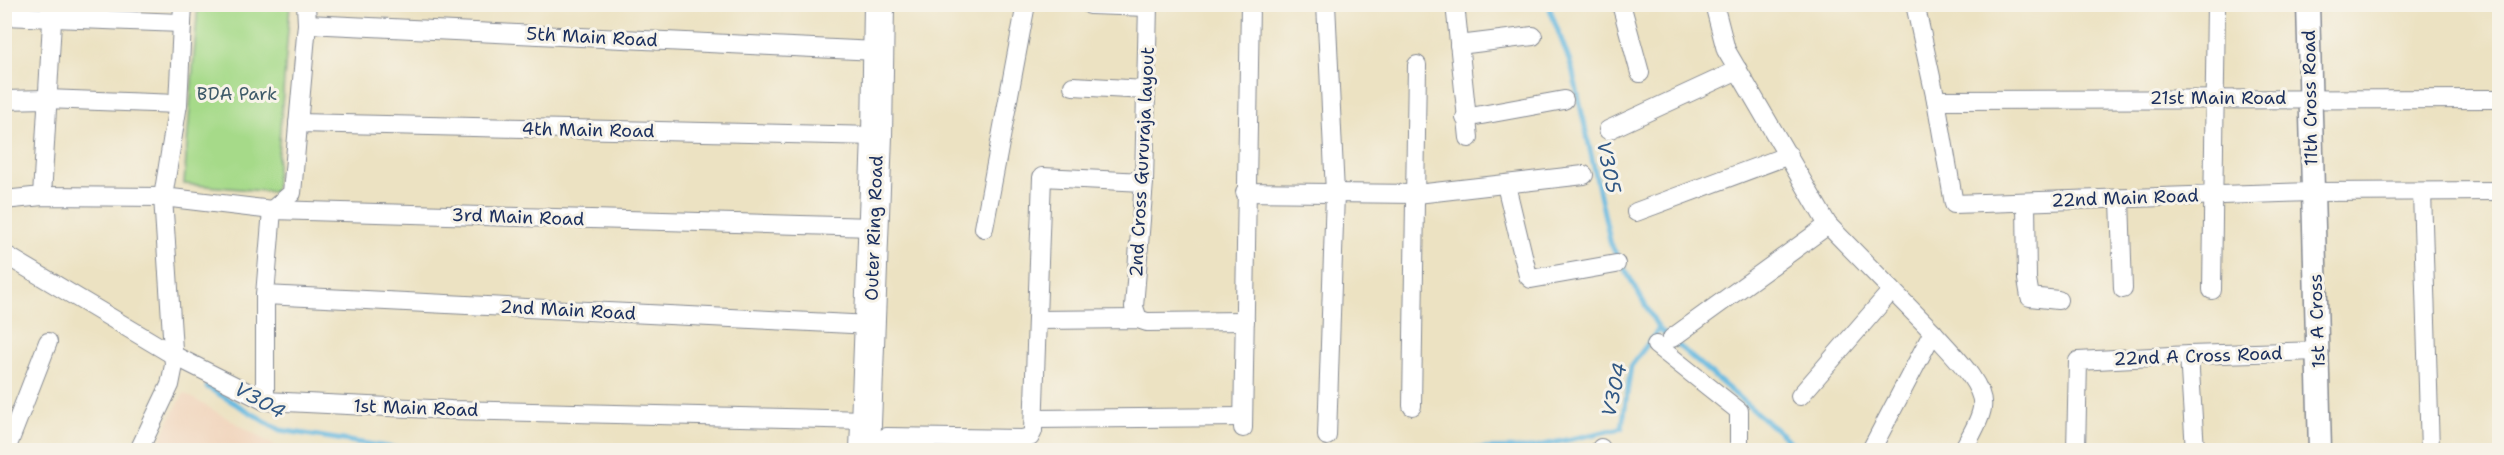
<svg xmlns="http://www.w3.org/2000/svg" width="2504" height="455" viewBox="0 0 2504 455" font-family="'Shantell Sans',sans-serif">
<style>
.built{fill:#f1d5bd}
.park{fill:#a6da89;stroke:#608474;stroke-width:1.5}
.lines{fill:none;stroke-linecap:round;stroke-linejoin:round}
.stream{stroke:#63b8e0;stroke-width:5}
.minor-casing{stroke:#848890;stroke-width:20}
.tertiary-casing{stroke:#848890;stroke-width:25}
.trunk-casing{stroke:#848890;stroke-width:32}
.minor{stroke:#fff;stroke-width:18}
.tertiary{stroke:#fff;stroke-width:22}
.trunk{stroke:#fff;stroke-width:30}
.labels{text-anchor:middle;dominant-baseline:central;stroke-width:6;stroke-linejoin:round;paint-order:stroke}
.street-label{font-size:18px;fill:#1b2f5e;stroke:#f7f3e8}
.park-label{font-size:18px;fill:#3e5a69;stroke:#f7f3e8}
.water-label{font-size:20px;font-style:italic;fill:#315885;stroke:#f7f3e8}
</style>
<rect width="100%" height="100%" fill="#f7f3e8"/>
<filter id="ink" filterUnits="userSpaceOnUse"><feTurbulence type="fractalNoise" baseFrequency=".0167" numOctaves="2"/><feDisplacementMap in="SourceGraphic" scale="12" xChannelSelector="R" yChannelSelector="G"/><feConvolveMatrix kernelMatrix="1 2 1 2 8 2 1 2 1" color-interpolation-filters="sRGB"/></filter>
<filter id="wash" filterUnits="userSpaceOnUse"><feTurbulence type="fractalNoise" baseFrequency=".008" numOctaves="4" result="noise"/><feDisplacementMap in="SourceGraphic" scale="24" xChannelSelector="R" yChannelSelector="G"/><feGaussianBlur stdDeviation="1.35" result="paint"/><feColorMatrix in="noise" values="0 0 0 0 0 0 0 0 0 0 0 0 0 0 0 0 0 1.4 0 .05"/><feComposite in="paint" operator="in"/></filter>
<g filter="url(#wash)">
<rect width="100%" height="100%" fill="#ece2c2"/>
<polygon class="built" points="184,393 275,446 275,450 157,450 169,420"/>
<polygon class="park" points="198,5 290,5 275,192 184,184"/>
<g class="lines">
<g class="stream">
<polyline points="1548,4 1572,68 1611,245 1659,329 1800,450"/>
<polyline points="207,387 280,430 406,450"/>
<polyline points="1399,450 1530,448 1622,428 1631,366 1659,329"/>
</g>
</g>
</g>
<g filter="url(#ink)">
<g class="lines">
<g class="minor-casing">
<g id="minor">
<polyline points="1326,4 1335,193 1327,436"/>
<polyline points="1455,4 1469,138"/>
<polyline points="1621,4 1640,73"/>
<polyline points="1714,4 1726,50 1828,225 1933,332 1871,450"/>
<polyline points="1915,4 1936,100 1954,204 2312,192 2500,191"/>
<polyline points="1090,5 1148,7"/>
<polyline points="4,16 181,23"/>
<polyline points="307,24 877,51"/>
<polyline points="1459,45 1533,36"/>
<polyline points="1073,86 1146,90"/>
<polyline points="4,100 46,99 178,104"/>
<polyline points="1936,100 2500,99"/>
<polyline points="1465,118 1564,100"/>
<polyline points="298,123 877,136"/>
<polyline points="1608,130 1738,70"/>
<polyline points="1506,185 1528,276 1531,279 1616,264"/>
<polyline points="1245,192 1417,194 1584,175"/>
<polyline points="2422,192 2430,450"/>
<polyline points="42,196 53,4"/>
<polyline points="2120,199 2123,289"/>
<polyline points="4,200 42,196 163,197 272,210 874,227"/>
<polyline points="2026,202 2027,279 2030,297 2058,300"/>
<polyline points="1636,212 1789,155"/>
<polyline points="984,228 1026,4"/>
<polyline points="4,254 175,356 265,401 451,410 866,420"/>
<polyline points="2212,290 2216,4"/>
<polyline points="265,295 871,325"/>
<polyline points="1138,319 1134,307 1144,182 1148,4"/>
<polyline points="1037,320 1138,319 1147,322 1245,321"/>
<path d="M1933 332C1948 350 1986 384 1982 408 1980 422 1969 438 1963 450"/>
<polyline points="1672,338 1828,225"/>
<polyline points="1656,345 1739,411 1739,450"/>
<polyline points="2189,355 2195,450"/>
<polyline points="1800,396 1892,290"/>
<polyline points="265,401 265,295 272,210 292,193 307,24 306,4"/>
<polyline points="1412,406 1417,65"/>
<polyline points="1034,419 1243,417"/>
<polyline points="1243,428 1250,4"/>
<polyline points="886,437 1022,439 1030,437 1033,431 1042,177 1144,182"/>
<polyline points="1601,448 1602,450"/>
<polyline points="6,450 48,342"/>
<polyline points="139,450 170,385 174,365 163,197 178,104 183,4"/>
<polyline points="2076,450 2078,361 2189,355 2318,351"/>
</g>
</g>
<g class="tertiary-casing">
<polyline id="tertiary" points="2308,4 2320,450"/>
</g>
<g class="trunk-casing">
<polyline id="trunk" points="865,450 877,136 879,4"/>
</g>
<use href="#minor" class="minor"/>
<use href="#tertiary" class="tertiary"/>
<use href="#trunk" class="trunk"/>
</g>
</g>
<g class="labels">
<g class="street-label">
<text transform="translate(592 37) rotate(3)">5th Main Road</text>
<text x="2218" y="98">21st Main Road</text>
<text transform="translate(2310 98) rotate(-91)">11th Cross Road</text>
<text transform="translate(588 130) rotate(1)">4th Main Road</text>
<text transform="translate(1142 162) rotate(-87)">2nd Cross Gururaja layout</text>
<text transform="translate(2125 198) rotate(-2)">22nd Main Road</text>
<text transform="translate(518 217) rotate(2)">3rd Main Road</text>
<text transform="translate(874 228) rotate(-88)">Outer Ring Road</text>
<text transform="translate(568 310) rotate(3)">2nd Main Road</text>
<text transform="translate(2317 321) rotate(-92)">1st A Cross</text>
<text transform="translate(2198 356) rotate(-2)">22nd A Cross Road</text>
<text transform="translate(416 408) rotate(2)">1st Main Road</text>
</g>
<g class="park-label">
<text x="237" y="94">BDA Park</text>
</g>
<g class="water-label">
<text transform="translate(1609 167) rotate(78)">V305</text>
<text transform="translate(1614 390) rotate(-77)">V304</text>
<text transform="translate(260 400) rotate(29)">V304</text>
</g>
</g>
<rect width="2504" height="455" fill="none" stroke="#f7f3e8" stroke-width="24"/>
</svg>
